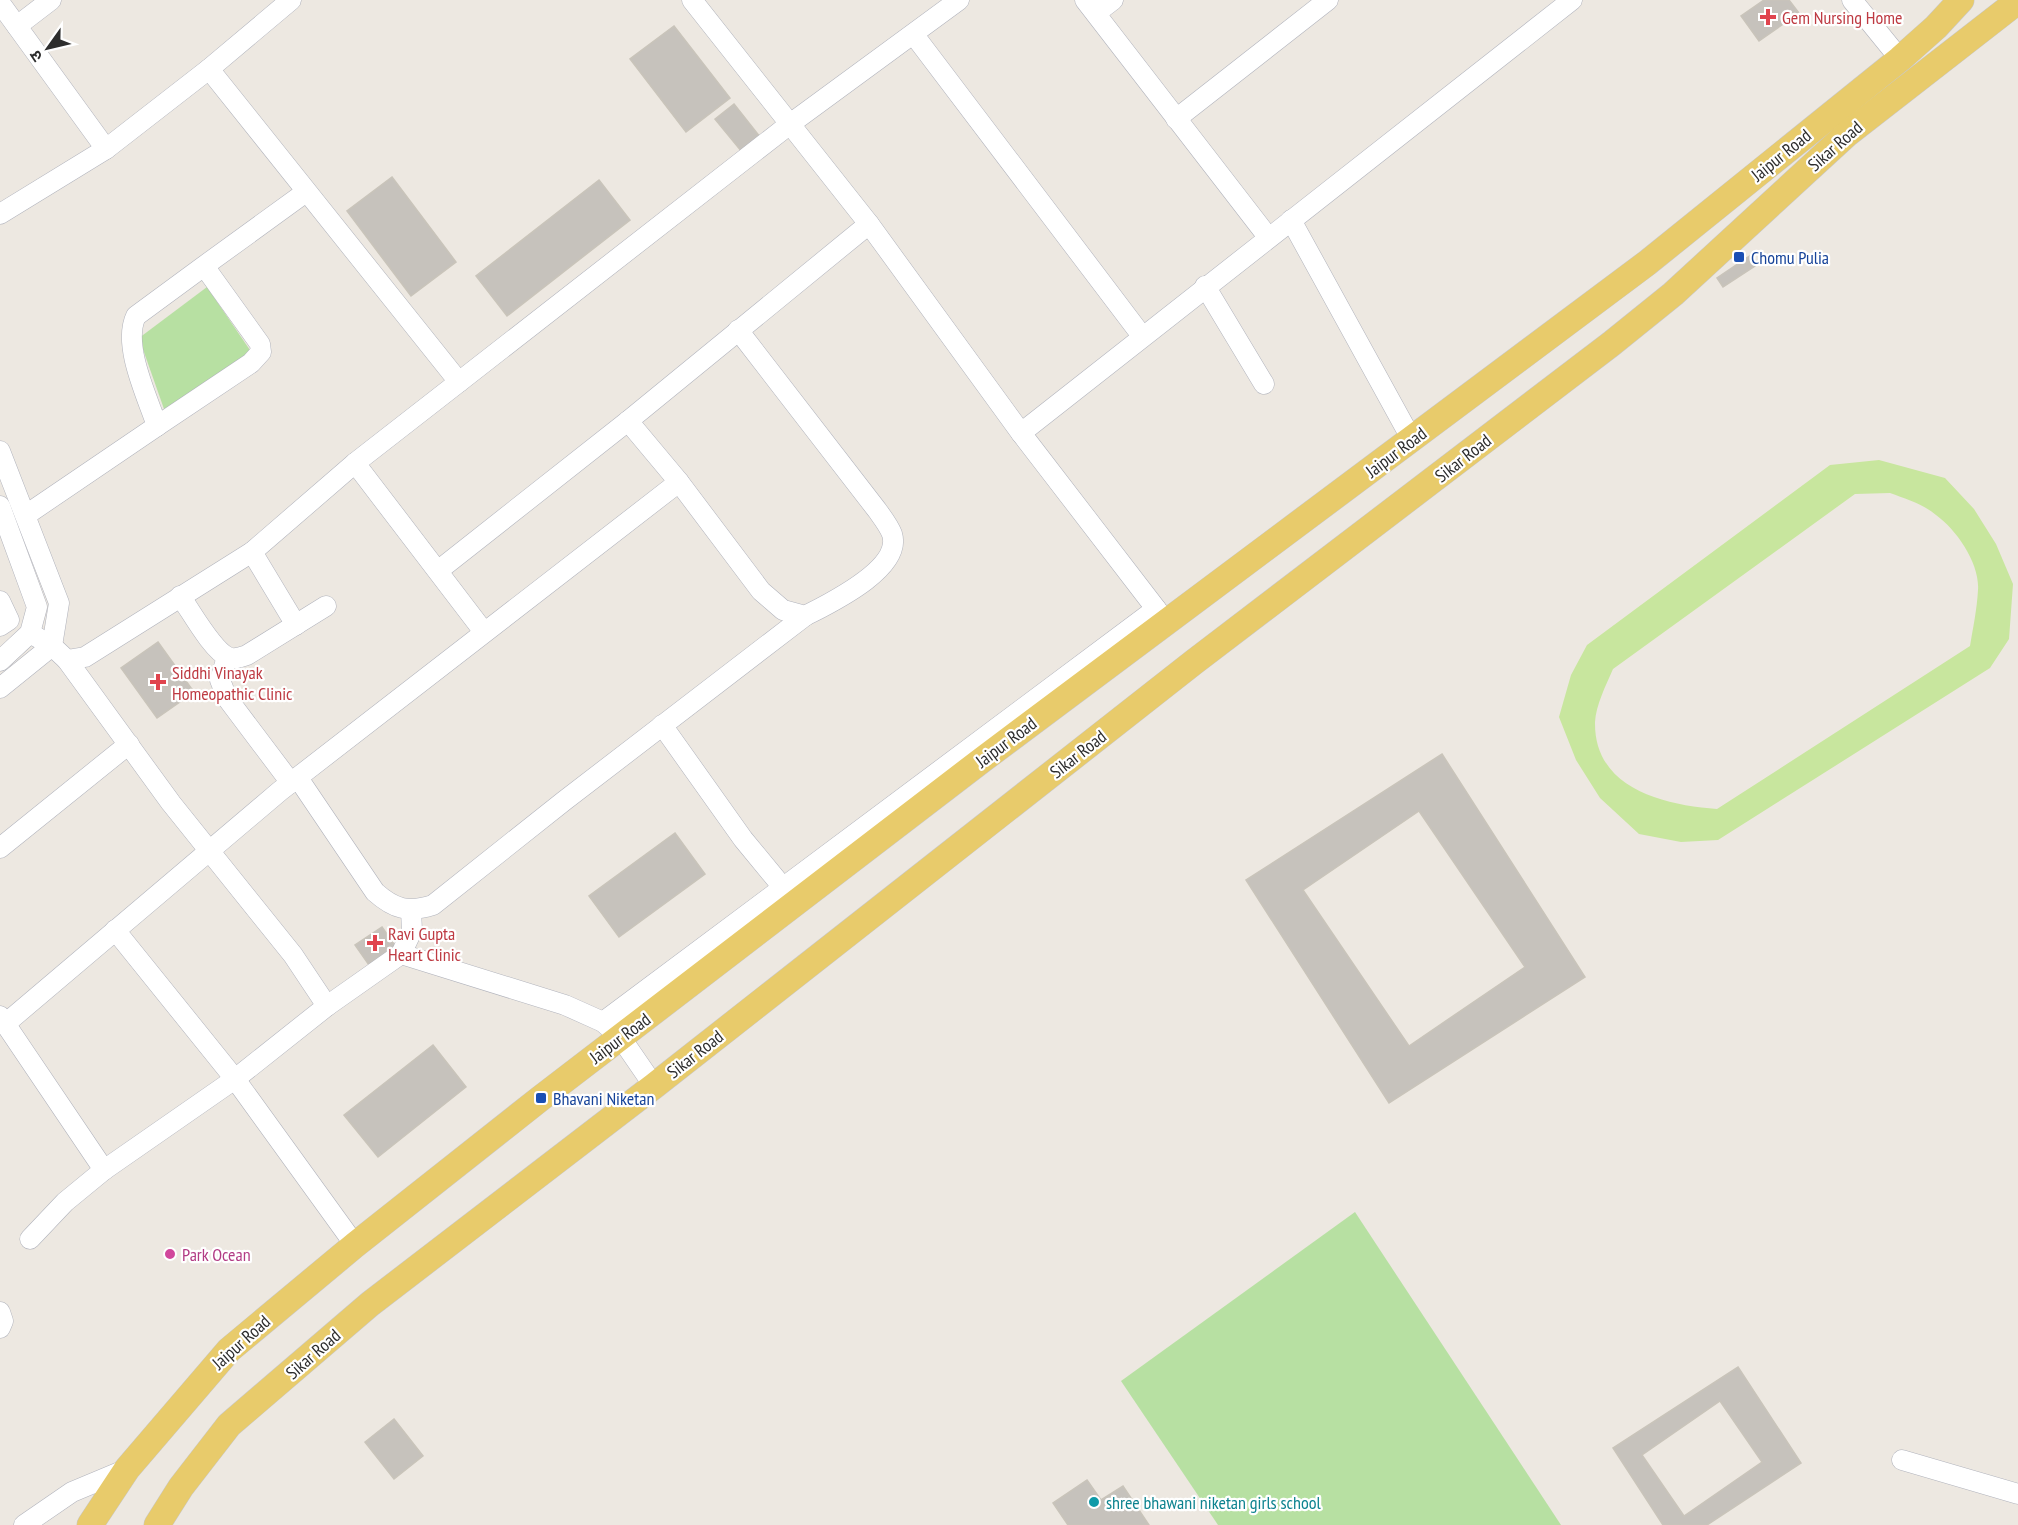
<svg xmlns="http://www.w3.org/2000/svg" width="2018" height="1525" viewBox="0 0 2018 1525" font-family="'PT Sans Narrow','Noto Sans Devanagari',sans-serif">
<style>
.green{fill:#b7e0a2}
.pitch{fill:#c8e69e;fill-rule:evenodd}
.building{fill:#c6c2bc;stroke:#c9c4ba;stroke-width:1.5;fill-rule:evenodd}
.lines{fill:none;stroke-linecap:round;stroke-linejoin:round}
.minor-casing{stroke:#b1b3bc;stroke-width:21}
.major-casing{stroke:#c8c8c8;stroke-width:27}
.minor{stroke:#fff;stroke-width:20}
.major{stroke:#e8cb6b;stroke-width:26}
.health-dot{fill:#e0444e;stroke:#fff;stroke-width:2}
.transit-dot{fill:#1a4fb4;stroke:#fff;stroke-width:2}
.hotel-dot{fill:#d1479c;stroke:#fff;stroke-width:2}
.culture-dot{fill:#0f9aa8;stroke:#fff;stroke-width:2}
.labels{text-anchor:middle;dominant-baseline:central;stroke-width:4.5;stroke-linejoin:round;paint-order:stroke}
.health-label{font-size:18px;fill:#be3a42;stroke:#fff;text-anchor:start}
.street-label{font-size:18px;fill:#2d2d2d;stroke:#fff}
.transit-label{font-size:18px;fill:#164399;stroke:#fff;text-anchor:start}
.hotel-label{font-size:18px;fill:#b23c85;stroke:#fff;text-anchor:start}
.culture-label{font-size:18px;fill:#0d838f;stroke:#fff;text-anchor:start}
</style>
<rect width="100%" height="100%" fill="#ede8e1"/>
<g class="green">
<polygon points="207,287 254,356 164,409 139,338"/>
<polygon points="1355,1212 1561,1525 1218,1525 1121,1381"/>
</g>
<path class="pitch" d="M1879 460 1945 478 1974 509 1996 544 2013 584 2009 639 1990 668 1718 840 1681 842 1639 834 1600 798 1576 760 1559 717 1571 675 1587 645 1830 465ZM1890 493C1906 499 1923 504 1936 515 1957 530 1980 564 1978 590 1977 609 1973 628 1970 646L1717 809C1664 805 1594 789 1595 722 1596 705 1606 685 1613 669L1855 494Z"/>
<g class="building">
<polygon points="1764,0 1789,0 1799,13 1759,41 1741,16"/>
<polygon points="674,26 730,98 686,132 630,59"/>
<polygon points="734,104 760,137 742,152 715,119"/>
<polygon points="392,177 456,262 411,296 347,211"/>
<polygon points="599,180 630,220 507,316 476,276"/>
<polygon points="1751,255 1758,264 1723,287 1717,278"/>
<polygon points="158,642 194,692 157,718 121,668"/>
<path d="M1442 754 1585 977 1389 1103 1246 880ZM1419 811 1525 967 1409 1046 1303 890Z"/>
<polygon points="675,833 705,874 619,937 589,896"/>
<polygon points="382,927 396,947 369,965 355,945"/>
<polygon points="433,1045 466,1087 378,1157 344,1115"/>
<path d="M1738 1367 1801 1463 1707 1525H1663L1613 1448ZM1720 1401 1762 1462 1684 1516 1642 1455Z"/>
<polygon points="394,1419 423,1456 394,1479 365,1442"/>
<polygon points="1087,1480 1101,1500 1123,1486 1149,1525 1068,1525 1053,1503"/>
</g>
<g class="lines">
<g class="minor-casing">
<g id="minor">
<polyline points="692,0 869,224 1021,433 1167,623"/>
<polyline points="1085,0 1268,237"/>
<polyline points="1852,0 1900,59"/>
<polyline points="0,3 106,149"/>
<polyline points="1096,13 1113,0"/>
<polyline points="17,26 51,0"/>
<polyline points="914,35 1142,336"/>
<polyline points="209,69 459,382"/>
<polyline points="1176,119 1328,0"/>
<polyline points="0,214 106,149 209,69 291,0"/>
<polyline points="1291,220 1412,440"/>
<path d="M204 266 136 316C122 345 147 396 157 426L251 363 261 352 260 344 204 266 306 192"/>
<polyline points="1205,286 1264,384"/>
<path d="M628 421 679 482 761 591 783 610 805 616C828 604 903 569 892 534 889 526 882 517 877 510L738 330"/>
<polyline points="1021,433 1572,0"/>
<polyline points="0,451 59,603 52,646 0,688"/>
<polyline points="355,463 484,632"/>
<polyline points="0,506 37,607 30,633 0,661"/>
<polyline points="26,515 157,426"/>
<polyline points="252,552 296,625"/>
<polyline points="439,570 628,421 869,224"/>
<path d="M180 596C191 611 212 650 228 657 235 660 241 657 247 655L326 606"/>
<polyline points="0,601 9,620 0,626"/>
<polyline points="30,633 52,646 67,660 171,803 293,955 327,1006"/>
<polyline points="227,657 220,680 227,698 291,783"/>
<polyline points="67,660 85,657 252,552 355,463 468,375 790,124 959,0"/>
<polyline points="662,725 743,839 790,896"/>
<path d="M298 778 375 892C394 909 408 913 433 905L564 801 805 616"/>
<polyline points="0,848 129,744"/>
<polyline points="115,930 235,1079 355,1245"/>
<polyline points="401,954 412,931 411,910"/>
<polyline points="0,1016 104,1170 235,1079 327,1006 401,954 565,1005 603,1022 621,1038 654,1086"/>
<polyline points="603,1022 1156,609"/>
<polyline points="5,1024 280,791 679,482"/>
<polyline points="30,1239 65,1202 104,1170"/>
<polyline points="0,1312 3,1321 0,1328"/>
<polyline points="1902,1460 2018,1494"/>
<polyline points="24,1525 72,1492 127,1469"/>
</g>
</g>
<g class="major-casing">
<g id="major">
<polyline points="90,1525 127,1469 229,1350 355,1245 541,1098 982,760 1647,263 1900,59 1936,27 1961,0"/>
<polyline points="157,1525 181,1487 229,1425 370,1304 654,1086 1194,662 1611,344 1673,294 1847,134 2018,1"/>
</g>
</g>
<use href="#minor" class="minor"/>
<use href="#major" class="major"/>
</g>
<g class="health-dot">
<path d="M1765 8h6v6h6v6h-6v6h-6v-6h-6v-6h6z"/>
<path d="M155 673h6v6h6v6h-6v6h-6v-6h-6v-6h6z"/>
<path d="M372 934h6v6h6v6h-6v6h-6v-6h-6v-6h6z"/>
</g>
<g class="transit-dot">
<rect x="1733" y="251" width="12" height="12" rx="3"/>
<rect x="535" y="1092" width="12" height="12" rx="3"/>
</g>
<circle class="hotel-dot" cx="170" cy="1254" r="6"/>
<circle class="culture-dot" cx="1094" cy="1502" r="6"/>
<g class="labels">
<g class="health-label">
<text x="1782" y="17">Gem Nursing Home</text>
<text x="172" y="672">Siddhi Vinayak<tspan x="172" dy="21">Homeopathic Clinic</tspan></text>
<text x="388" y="933">Ravi Gupta<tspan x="388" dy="21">Heart Clinic</tspan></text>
</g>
<g class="street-label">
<text transform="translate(1835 146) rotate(-41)">Sikar Road</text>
<text transform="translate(1781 155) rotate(-39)">Jaipur Road</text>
<text transform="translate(1396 452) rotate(-37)">Jaipur Road</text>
<text transform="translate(1463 458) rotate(-38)">Sikar Road</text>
<text transform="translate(1006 742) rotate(-37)">Jaipur Road</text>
<text transform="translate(1078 754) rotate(-38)">Sikar Road</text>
<text transform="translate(620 1038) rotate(-37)">Jaipur Road</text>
<text transform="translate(695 1054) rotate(-38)">Sikar Road</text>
<text transform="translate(241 1342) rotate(-42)">Jaipur Road</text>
<text transform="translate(313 1354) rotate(-41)">Sikar Road</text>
</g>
<g class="transit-label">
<text x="1751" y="257">Chomu Pulia</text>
<text x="553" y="1098">Bhavani Niketan</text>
</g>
<g class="hotel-label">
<text x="182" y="1254">Park Ocean</text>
</g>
<g class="culture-label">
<text x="1106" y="1502">shree bhawani niketan girls school</text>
</g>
</g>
<g transform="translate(48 48) rotate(236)" stroke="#ffffff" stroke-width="4.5" paint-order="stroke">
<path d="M0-4.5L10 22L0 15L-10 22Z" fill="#2d2d2d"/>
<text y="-9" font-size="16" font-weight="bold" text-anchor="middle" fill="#2d2d2d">उ</text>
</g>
</svg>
